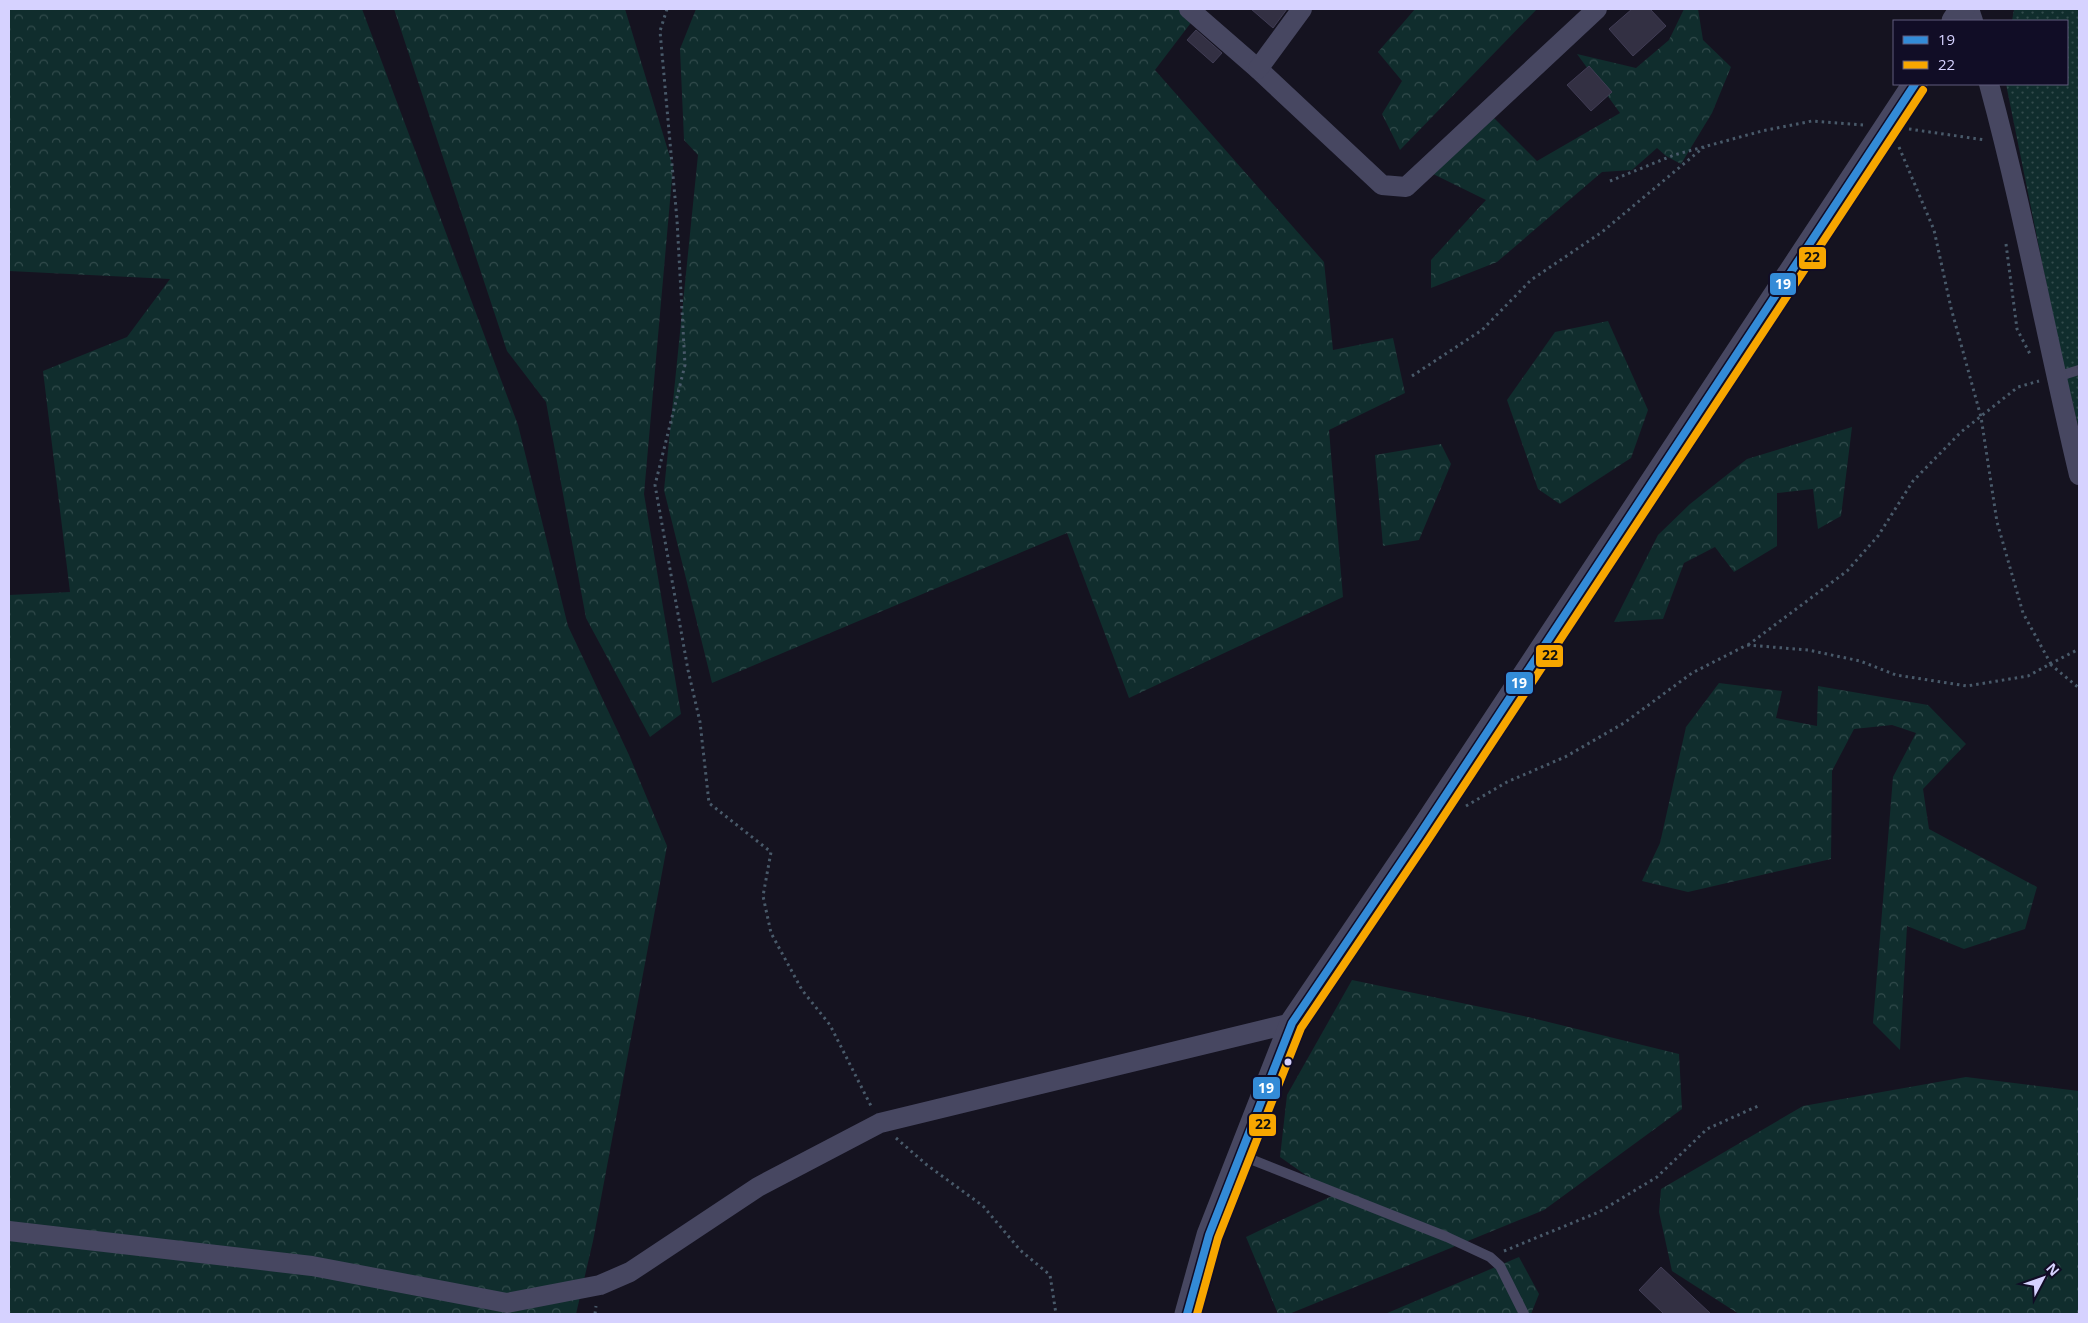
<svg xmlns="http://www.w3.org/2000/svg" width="2088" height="1323" viewBox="0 0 2088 1323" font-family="'Open Sans',sans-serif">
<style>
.forest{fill:url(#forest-crowns)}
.park{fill:url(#park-dots)}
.building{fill:#333043;stroke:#413d55}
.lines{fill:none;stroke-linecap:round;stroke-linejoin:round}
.path{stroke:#495a6a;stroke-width:3;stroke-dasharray:2.5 4;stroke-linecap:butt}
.service{stroke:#474761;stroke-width:10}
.minor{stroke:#474761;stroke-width:20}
.tertiary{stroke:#474761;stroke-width:25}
.bus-1-casing{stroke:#110d26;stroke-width:11}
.bus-2-casing{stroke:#110d26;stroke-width:11}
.bus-1{stroke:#338bd7;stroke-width:8}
.bus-2{stroke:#f7a600;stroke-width:8}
.bus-dot{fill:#d6d2ff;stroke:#110d26;stroke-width:2}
.line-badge{stroke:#110d26;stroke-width:2}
.badge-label{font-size:14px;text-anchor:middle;font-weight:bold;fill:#fff}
.pale-badge-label{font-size:14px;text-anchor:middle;font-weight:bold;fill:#111}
</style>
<defs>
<pattern id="forest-crowns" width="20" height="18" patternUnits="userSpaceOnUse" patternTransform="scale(1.25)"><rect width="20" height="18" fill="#102d2d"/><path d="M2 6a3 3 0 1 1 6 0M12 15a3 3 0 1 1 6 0" fill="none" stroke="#324b4c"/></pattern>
<pattern id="park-dots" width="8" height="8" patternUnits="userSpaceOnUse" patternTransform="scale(1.25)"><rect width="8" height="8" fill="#102d2d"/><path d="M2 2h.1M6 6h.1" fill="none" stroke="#324b4c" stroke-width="1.8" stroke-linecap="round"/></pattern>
</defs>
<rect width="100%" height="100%" fill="#151320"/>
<g class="forest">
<polygon points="9,9 362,9 518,425 568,626 629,755 667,846 593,1241 576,1314 9,1314 9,595 70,592 43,371 127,337 170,279 9,271"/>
<polygon points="394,9 625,9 673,167 644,494 681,714 650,737 586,618 546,402 507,351"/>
<polygon points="696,9 1179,9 1193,20 1155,70 1324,262 1333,350 1393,338 1405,393 1329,430 1343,597 1129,698 1067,533 712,683 664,490 698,155 684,140 680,49"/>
<polygon points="1415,9 1537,9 1400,150 1382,114 1402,81 1378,52"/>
<polygon points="1684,9 1698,9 1703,40 1731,67 1712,113 1681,164 1666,156 1657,148 1632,170 1602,172 1497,262 1431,288 1431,260 1486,200 1427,171 1494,118 1537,161 1620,113 1577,54 1636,68 1669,40"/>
<polygon points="1608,321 1648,410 1631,458 1560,504 1538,489 1507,400 1555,332"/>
<polygon points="1852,427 1841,516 1818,529 1813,489 1777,493 1777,546 1734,572 1715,547 1684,563 1663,619 1614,622 1658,535 1690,504 1747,459"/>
<polygon points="1441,444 1451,464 1419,540 1383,546 1375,455"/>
<polygon points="1719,683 1782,691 1776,718 1817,726 1818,686 1928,705 1966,744 1923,789 1929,829 2037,887 2025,929 1964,949 1907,926 1900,1050 1873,1023 1893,777 1916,733 1892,725 1854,729 1832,771 1831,859 1688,892 1642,881 1660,843 1686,727"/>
<polygon points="1352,980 1528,1017 1679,1054 1682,1109 1544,1210 1289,1314 1278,1314 1246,1237 1334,1195 1280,1157 1287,1095"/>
<polygon points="1966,1077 2079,1091 2079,1314 1739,1314 1672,1271 1659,1212 1661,1189 1803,1106"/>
<polygon points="1519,1257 1539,1294 1531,1314 1385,1314"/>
</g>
<polygon class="park" points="2014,9 2079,9 2079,429 2061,356 2006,84 2067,84 2067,21 2012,21"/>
<g class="building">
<polygon points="1251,9 1287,9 1273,28"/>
<polygon points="1632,9 1650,9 1666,26 1633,56 1609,29"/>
<polygon points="1196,30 1222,53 1213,63 1187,40"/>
<polygon points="1589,66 1612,92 1591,111 1567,85"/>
<polygon points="1661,1267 1711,1314 1664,1314 1639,1290"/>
</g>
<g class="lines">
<g class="path">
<polyline points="667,9 660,31 677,220 685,365 655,485 688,670 700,722 709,803 771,852 763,896 771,933 802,990 830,1025 871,1106"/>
<polyline points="1909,129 1985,140"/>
<polyline points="1899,147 1934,230 1951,308 1981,417 1997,522 2023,613 2052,666"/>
<polyline points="1610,181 1674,155 1762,131 1812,121 1863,125"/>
<polyline points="2006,244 2017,329 2031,356"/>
<polyline points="1412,376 1482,330 1531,280 1602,232 1704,147"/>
<polyline points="1748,645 1847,571 1878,536 1913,481 1961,432 2018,387 2039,381"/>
<polyline points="2050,664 2079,649"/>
<polyline points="1466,806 1507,782 1565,757 1624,723 1692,673 1747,645 1808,650 1860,661 1896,675 1967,686 2028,676 2050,664 2079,688"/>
<polyline points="896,1138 927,1165 983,1206 1020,1250 1050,1275 1056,1314"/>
<polyline points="1504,1251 1599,1212 1657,1177 1707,1129 1758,1106"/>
<polyline points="595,1314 596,1306"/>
</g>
<g class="service">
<polyline points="2056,377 2079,370"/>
<polyline points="1240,1155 1447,1237 1490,1257 1500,1266 1524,1314"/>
</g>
<g class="minor">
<polyline points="1189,9 1258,69 1382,185 1406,187 1597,9"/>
<polyline points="1969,9 1973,21"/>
<polyline points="1258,69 1302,9"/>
<path d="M1989 84C2024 213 2048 345 2079 475"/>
<polyline points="9,1231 312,1266 507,1303 600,1285 630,1272 758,1187 880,1123 1292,1023"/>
</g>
<g class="tertiary">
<polyline points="1954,21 1962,9"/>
<polyline points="1187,1314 1209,1235 1292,1023 1418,837 1915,84"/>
</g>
<g class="bus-1-casing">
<polyline id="bus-1" points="1187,1314 1209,1235 1292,1023 1418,837 1915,84"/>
</g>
<g class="bus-2-casing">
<polyline id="bus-2" points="1197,1314 1218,1238 1301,1028 1426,843 1923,90"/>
</g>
<use href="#bus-1" class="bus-1"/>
<use href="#bus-2" class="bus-2"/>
</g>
<circle class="bus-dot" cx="1288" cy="1062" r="4.5"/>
<g class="line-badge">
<rect x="1798" y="246" width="29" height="24" rx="5" fill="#f7a600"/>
<rect x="1769" y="272" width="28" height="24" rx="5" fill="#338bd7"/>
<rect x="1535" y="644" width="29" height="24" rx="5" fill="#f7a600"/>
<rect x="1505" y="671" width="29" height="24" rx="5" fill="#338bd7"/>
<rect x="1252" y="1076" width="29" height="24" rx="5" fill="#338bd7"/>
<rect x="1248" y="1113" width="29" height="24" rx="5" fill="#f7a600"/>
</g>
<g class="badge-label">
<text x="1783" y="289">19</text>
<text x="1519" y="688">19</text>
<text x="1266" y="1093">19</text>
</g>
<g class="pale-badge-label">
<text x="1812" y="262">22</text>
<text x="1550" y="660">22</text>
<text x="1263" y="1129">22</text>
</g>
<rect width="2088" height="1323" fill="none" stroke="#d6d2ff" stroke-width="20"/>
<rect x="1893" y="20" width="175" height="65" fill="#110d26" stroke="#605c7d"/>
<rect x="1903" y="36" width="25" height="8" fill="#338bd7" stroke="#605c7d"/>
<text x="1938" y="45" font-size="15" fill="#d6d2ff">19</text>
<rect x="1903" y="61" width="25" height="8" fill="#f7a600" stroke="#605c7d"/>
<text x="1938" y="70" font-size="15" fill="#d6d2ff">22</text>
<g transform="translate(2043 1278) rotate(49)" stroke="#110d26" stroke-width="4" paint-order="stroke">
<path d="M0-4L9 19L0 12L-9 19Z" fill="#d6d2ff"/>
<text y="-8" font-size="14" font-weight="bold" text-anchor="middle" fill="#d6d2ff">N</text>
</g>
</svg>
